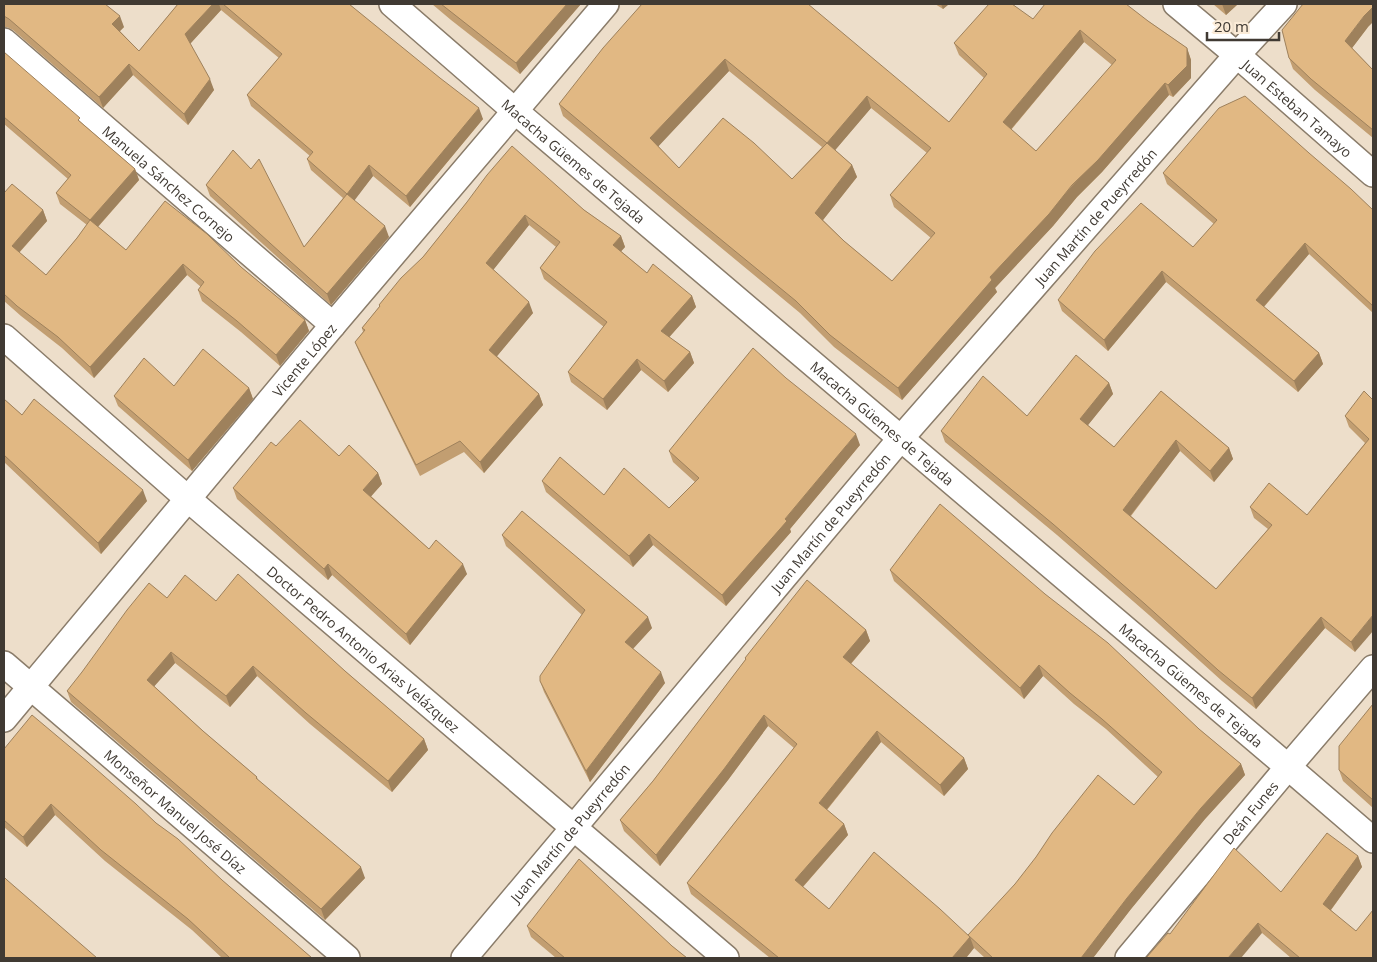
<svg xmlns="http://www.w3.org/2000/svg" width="1377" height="962" viewBox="0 0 1377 962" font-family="'Open Sans',sans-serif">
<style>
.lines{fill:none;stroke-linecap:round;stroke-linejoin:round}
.minor-casing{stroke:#8a7c6a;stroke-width:28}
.minor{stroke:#fff;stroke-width:25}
.wall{fill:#c29e71;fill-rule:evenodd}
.shaded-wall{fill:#9e815c}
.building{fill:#e1b883;stroke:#9e815c;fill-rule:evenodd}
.labels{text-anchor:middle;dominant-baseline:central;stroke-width:4.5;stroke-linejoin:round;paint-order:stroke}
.street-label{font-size:14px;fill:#403a33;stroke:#fbebd7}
</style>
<rect width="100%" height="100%" fill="#eddeca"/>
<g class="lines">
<g class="minor-casing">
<g id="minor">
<path id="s1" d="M392 4 515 111 1288 767 1373 840"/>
<path id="s2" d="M1176 4 1237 55 1373 174"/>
<path id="s3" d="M4 41 333 325"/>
<path id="s4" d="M4 337 188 499 574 828 726 958"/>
<path id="s5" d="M4 664 347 958"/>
<path id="s6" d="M4 719 333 325 606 4"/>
<path id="s7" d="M464 958 901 438 1237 55 1284 4"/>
<path id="s8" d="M1128 958 1288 767 1373 668"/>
</g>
</g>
<use href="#minor" class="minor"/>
</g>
<g class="wall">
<polygon points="4,4 124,27 120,31 139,51 178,4 349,4 483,119 410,207 373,176 354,200 389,237 331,305 285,264 210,196 206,185 304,247 343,198 311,170 307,159 310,156 251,106 247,95 279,58 221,10 190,44 214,90 188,125 133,75 103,108 13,30 7,27 4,27"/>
<polygon points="432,4 581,4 520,74 451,20"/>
<path d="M642 4 949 122 984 78 959 55 954 43 1033 19 1148 21 1187 48 1191 60V78L1173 97 1169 95 1102 172 1077 197 1053 226 995 288 997 292 902 400 834 347 800 313 696 227 563 116 559 104ZM1084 42 1112 65 1036 151 1011 130ZM729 71 822 147 792 179 679 168 658 146ZM871 108 927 153 890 195 894 207 931 238 892 281 844 241 823 220 857 177 852 165 835 150Z"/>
<polygon points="935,4 949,4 943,9"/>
<polygon points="1213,4 1238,4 1226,15"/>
<polygon points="1368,27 1352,48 1373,70 1373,138 1315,90 1293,69 1289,58"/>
<polygon points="4,52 82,123 135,169 139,180 98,227 126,250 241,267 305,320 309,331 280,366 241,332 202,301 198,290 201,287 187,275 94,378 62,348 21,316 4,301 4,193 43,210 47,221 19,253 46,275 77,238 87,225 60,204 56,193 68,179 4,124"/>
<polygon points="1163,173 1373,210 1373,313 1309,254 1264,307 1319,353 1323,364 1298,392 1166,282 1108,351 1062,311 1058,300 1193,247 1214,224 1167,184"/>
<polygon points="467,202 584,210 621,236 625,247 621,251 647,273 692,296 696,307 669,337 690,352 694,363 668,392 641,370 607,410 571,382 568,372 604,327 544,279 540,268 556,247 529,225 493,270 533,313 497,356 539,394 543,405 484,473 464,452 420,476 359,352 355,342 363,332 362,328 379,307 379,305 423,257"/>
<polygon points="1109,383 1113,394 1088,425 1114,447 1161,391 1229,448 1233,459 1214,482 1180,451 1131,516 1216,589 1268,529 1254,518 1250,507 1307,515 1365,443 1349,427 1345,416 1373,400 1355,652 1325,628 1256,709 1222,681 1149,615 1057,535 945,442 941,431 1027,416"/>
<polygon points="174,386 249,388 253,399 192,471 118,406 114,396"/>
<polygon points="4,399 22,415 147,501 101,554 4,462"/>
<polygon points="860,445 790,529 791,532 726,606 653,545 633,567 546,492 542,481 604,495 669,508 695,482 673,462 669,451"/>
<polygon points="276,446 339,456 378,473 382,484 371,496 429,549 467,574 410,645 332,575 328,580 237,499 233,488"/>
<polygon points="502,535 652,628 633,649 665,683 590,782 544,692 540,681 582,615 506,546"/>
<polygon points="890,570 1199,729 1241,764 1245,775 1205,819 1131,909 1093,958 985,958 974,948 966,958 770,958 691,894 687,883 794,748 768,726 728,780 660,866 624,831 620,820 653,781 746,659 745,658 866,630 870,641 851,664 964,758 968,769 944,796 881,742 827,810 844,824 848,835 803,887 829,909 968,935 1134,805 1158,777 1106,729 1074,704 1043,676 1024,699 894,581"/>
<polygon points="167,598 216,601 345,671 424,739 428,750 392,792 310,724 257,676 230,707 175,663 154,686 203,731 257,777 258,780 365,878 325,920 71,702 67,691"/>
<polygon points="1373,704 1373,808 1343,781 1339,770"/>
<polygon points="4,749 156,823 312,958 222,958 192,930 105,861 55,815 27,847 4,827"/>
<polygon points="1358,856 1362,867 1331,910 1373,958 1291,958 1262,933 1170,934 1281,892"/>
<polygon points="527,926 672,946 687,958 556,958 531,937"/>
</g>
<g class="shaded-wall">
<polygon points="213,4 219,4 221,10 189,45 185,34"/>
<polygon points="567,4 581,4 520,74 516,63"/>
<polygon points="941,4 949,4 943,9"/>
<polygon points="1222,4 1238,4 1226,15"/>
<polygon points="1373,7 1373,22 1368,27 1349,52 1345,41 1364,16"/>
<polygon points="120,16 124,27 116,35 112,24"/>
<polygon points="1080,30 1084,42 1007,134 1003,122"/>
<polygon points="1187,48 1191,60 1191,78 1173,97 1168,85"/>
<polygon points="725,59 729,71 655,150 650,138"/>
<polygon points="129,64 133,75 103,108 99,97"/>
<polygon points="210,79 214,90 188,125 184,114"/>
<polygon points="1165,83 1169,95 1102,172 1077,197 1053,226 995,288 997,292 902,400 898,388 990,277"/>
<polygon points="867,96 871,108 831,155 827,143"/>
<polygon points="479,108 483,119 410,207 406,196"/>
<polygon points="369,165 373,176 351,205 347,194"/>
<polygon points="852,165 857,177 819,225 815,213"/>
<polygon points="135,169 139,180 94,231 90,220"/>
<polygon points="43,210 47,221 15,257 12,246"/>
<polygon points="525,215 529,225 490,274 486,263"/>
<polygon points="385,226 389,237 331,305 327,294"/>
<polygon points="621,236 625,247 617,256 613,245"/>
<polygon points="1305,243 1309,254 1260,311 1256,300"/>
<polygon points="183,264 187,275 94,378 90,367"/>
<polygon points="1162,271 1166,282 1108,351 1104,340"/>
<polygon points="692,296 696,307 665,342 661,331"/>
<polygon points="529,302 533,313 493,361 489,350"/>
<polygon points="305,320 309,331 280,366 276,355"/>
<polygon points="690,352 694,363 668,392 664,381"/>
<polygon points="1319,353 1323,364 1298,392 1294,381"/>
<polygon points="637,359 641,370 607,410 603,399"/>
<polygon points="1109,383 1113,394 1084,430 1080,419"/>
<polygon points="249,388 253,399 192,471 188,460"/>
<polygon points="539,394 543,405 484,473 480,462"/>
<polygon points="856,434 860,445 790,529 791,532 726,606 722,595"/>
<polygon points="1176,440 1180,451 1127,520 1123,510"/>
<polygon points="1229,448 1233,459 1214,482 1210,471"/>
<polygon points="378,473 382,484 367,501 363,490"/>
<polygon points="143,490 147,501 101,554 98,543"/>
<polygon points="649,534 653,545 633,567 629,556"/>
<polygon points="328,564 332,575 328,580 324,569"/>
<polygon points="463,564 467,574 410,645 406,634"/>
<polygon points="1373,615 1373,631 1355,652 1351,642"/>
<polygon points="648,617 652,628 629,653 625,642"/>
<polygon points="1321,617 1325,628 1256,709 1252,698"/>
<polygon points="866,630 870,641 847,668 843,657"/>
<polygon points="171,652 175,663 151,690 147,680"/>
<polygon points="1039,665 1043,676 1024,699 1020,688"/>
<polygon points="253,666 257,676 230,707 226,696"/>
<polygon points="661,672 665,683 590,782 586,771"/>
<polygon points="764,715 768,726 728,780 660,866 656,855"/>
<polygon points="877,731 881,742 823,814 819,803"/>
<polygon points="424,739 428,750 392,792 388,781"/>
<polygon points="964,758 968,769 944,796 940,785"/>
<polygon points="1241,764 1245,775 1205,819 1131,909 1093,958 1081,958 1127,898 1201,808"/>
<polygon points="51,804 55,815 27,847 23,837"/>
<polygon points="844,824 848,835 799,891 795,880"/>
<polygon points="1358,856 1362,867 1327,915 1323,904"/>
<polygon points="361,867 365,878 325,920 321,909"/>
<polygon points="1258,923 1262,933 1241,958 1228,958"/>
<polygon points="970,937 974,948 966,958 952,958"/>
</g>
<g class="building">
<polygon points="4,4 105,4 120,16 112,24 139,51 178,4 213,4 185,34 210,79 184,114 129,64 99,97 9,19 4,16"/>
<polygon points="223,4 349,4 440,78 479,108 406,196 369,165 347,194 385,226 327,294 281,253 206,185 233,150 251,169 259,159 304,247 347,194 307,159 313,152 247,95 282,54"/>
<polygon points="441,4 567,4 516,63"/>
<path d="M642 4H808L949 122 987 74 954 43 989 4H1012L1033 19 1045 4H1126L1148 21 1187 48V66L1168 85 1165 83 1098 160 1072 185 1049 214 990 277 992 280 898 388 830 335 796 301 691 215 559 104 603 48ZM1080 30 1116 60 1036 151 1003 122ZM725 59 827 143 792 179 754 143 723 118 679 168 650 138ZM867 96 931 148 890 195 935 233 892 281 844 241 815 213 852 165 827 143Z"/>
<polygon points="1303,4 1373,4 1373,7 1364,16 1345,41 1373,70 1373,130 1311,79 1289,58 1282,30"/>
<polygon points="4,52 80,118 78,120 135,169 90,220 56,193 71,175 4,117"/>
<polygon points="1245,96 1309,153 1351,189 1373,210 1373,306 1305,243 1256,300 1319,353 1294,381 1162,271 1104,340 1058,300 1095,251 1141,203 1193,247 1217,220 1163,173 1219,108"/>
<polygon points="512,146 584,210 621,236 613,245 647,273 653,264 692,296 661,331 690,352 664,381 637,359 603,399 568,372 607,322 540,268 560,242 525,215 486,263 529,302 489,350 539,394 480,462 460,441 416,465 355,342 365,330 362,328 380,306 379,305 401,278 423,257 467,202 487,175"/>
<polygon points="12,184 43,210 12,246 46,275 77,238 90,220 126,250 165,201 207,234 241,267 305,320 276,355 237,321 198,290 204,282 183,264 90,367 58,337 17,306 4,294 4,193"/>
<polygon points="753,348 786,378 856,434 785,519 787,521 722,595 649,534 629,556 542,481 560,457 604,495 624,468 669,508 699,478 669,451"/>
<polygon points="203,349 249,388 188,460 114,396 144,358 174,386"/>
<polygon points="1076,355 1109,383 1080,419 1114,447 1161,391 1229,448 1210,471 1176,440 1123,510 1216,589 1272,525 1250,507 1269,483 1307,515 1369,439 1345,416 1364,391 1373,400 1373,615 1351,642 1321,617 1252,698 1218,670 1145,604 1053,524 941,431 983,376 1027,416"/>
<polygon points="4,399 22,415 34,399 143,490 98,543 4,455"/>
<polygon points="300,420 339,456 349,445 378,473 363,490 429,549 436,540 463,564 406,634 328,564 324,569 233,488 271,442 276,446"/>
<polygon points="940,504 1045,594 1108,643 1199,729 1241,764 1201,808 1127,898 1081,958 993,958 968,935 1015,884 1036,857 1052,833 1098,775 1134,805 1162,772 1102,719 1070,693 1039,665 1020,688 890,570"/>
<polygon points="522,511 648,617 625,642 661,672 586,771 540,681 540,676 585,610 502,535"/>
<polygon points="238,574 345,671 424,739 388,781 306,713 253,666 226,696 171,652 147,680 203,731 257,777 256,778 361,867 321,909 67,691 82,672 127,610 149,583 167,598 185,575 216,601"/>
<polygon points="807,580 866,630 843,657 964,758 940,785 877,731 819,803 844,824 795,880 829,909 874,852 940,909 970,937 952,958 779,958 687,883 797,744 764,715 724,769 656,855 620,820 653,781 746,659 745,658"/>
<polygon points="1373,704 1373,800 1339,770 1339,746"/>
<polygon points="32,715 88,762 136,804 156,823 178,839 222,880 312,958 230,958 188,919 101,850 51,804 23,837 4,820 4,749"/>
<polygon points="1327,833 1358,856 1323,904 1356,931 1373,910 1373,958 1300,958 1258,923 1228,958 1146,958 1168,933 1170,934 1234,848 1281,892"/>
<polygon points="579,859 672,946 687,958 565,958 527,926"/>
<polygon points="4,877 7,880 97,958 4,958"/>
</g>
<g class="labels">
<g class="street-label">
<text stroke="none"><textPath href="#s2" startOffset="160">Juan Esteban Tamayo</textPath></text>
<text stroke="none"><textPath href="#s1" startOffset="240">Macacha Güemes de Tejada</textPath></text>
<text stroke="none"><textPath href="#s3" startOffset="218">Manuela Sánchez Cornejo</textPath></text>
<text stroke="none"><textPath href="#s7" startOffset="974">Juan Martín de Pueyrredón</textPath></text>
<text stroke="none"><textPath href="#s6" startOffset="468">Vicente López</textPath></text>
<text stroke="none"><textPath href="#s1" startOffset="645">Macacha Güemes de Tejada</textPath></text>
<text stroke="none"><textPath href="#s7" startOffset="569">Juan Martín de Pueyrredón</textPath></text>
<text stroke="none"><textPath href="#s4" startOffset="476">Doctor Pedro Antonio Arias Velázquez</textPath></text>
<text stroke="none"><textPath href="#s1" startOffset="1050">Macacha Güemes de Tejada</textPath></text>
<text stroke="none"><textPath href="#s5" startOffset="226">Monseñor Manuel José Díaz</textPath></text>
<text stroke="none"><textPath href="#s8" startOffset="190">Deán Funes</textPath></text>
<text stroke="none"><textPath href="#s7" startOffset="164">Juan Martín de Pueyrredón</textPath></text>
</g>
</g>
<rect width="1377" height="962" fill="none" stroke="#403a33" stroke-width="10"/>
<path d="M1207 32v8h72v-8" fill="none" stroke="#403a33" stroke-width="2.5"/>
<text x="1214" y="32" font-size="15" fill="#403a33" stroke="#fbebd7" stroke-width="4" paint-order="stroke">20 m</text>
</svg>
